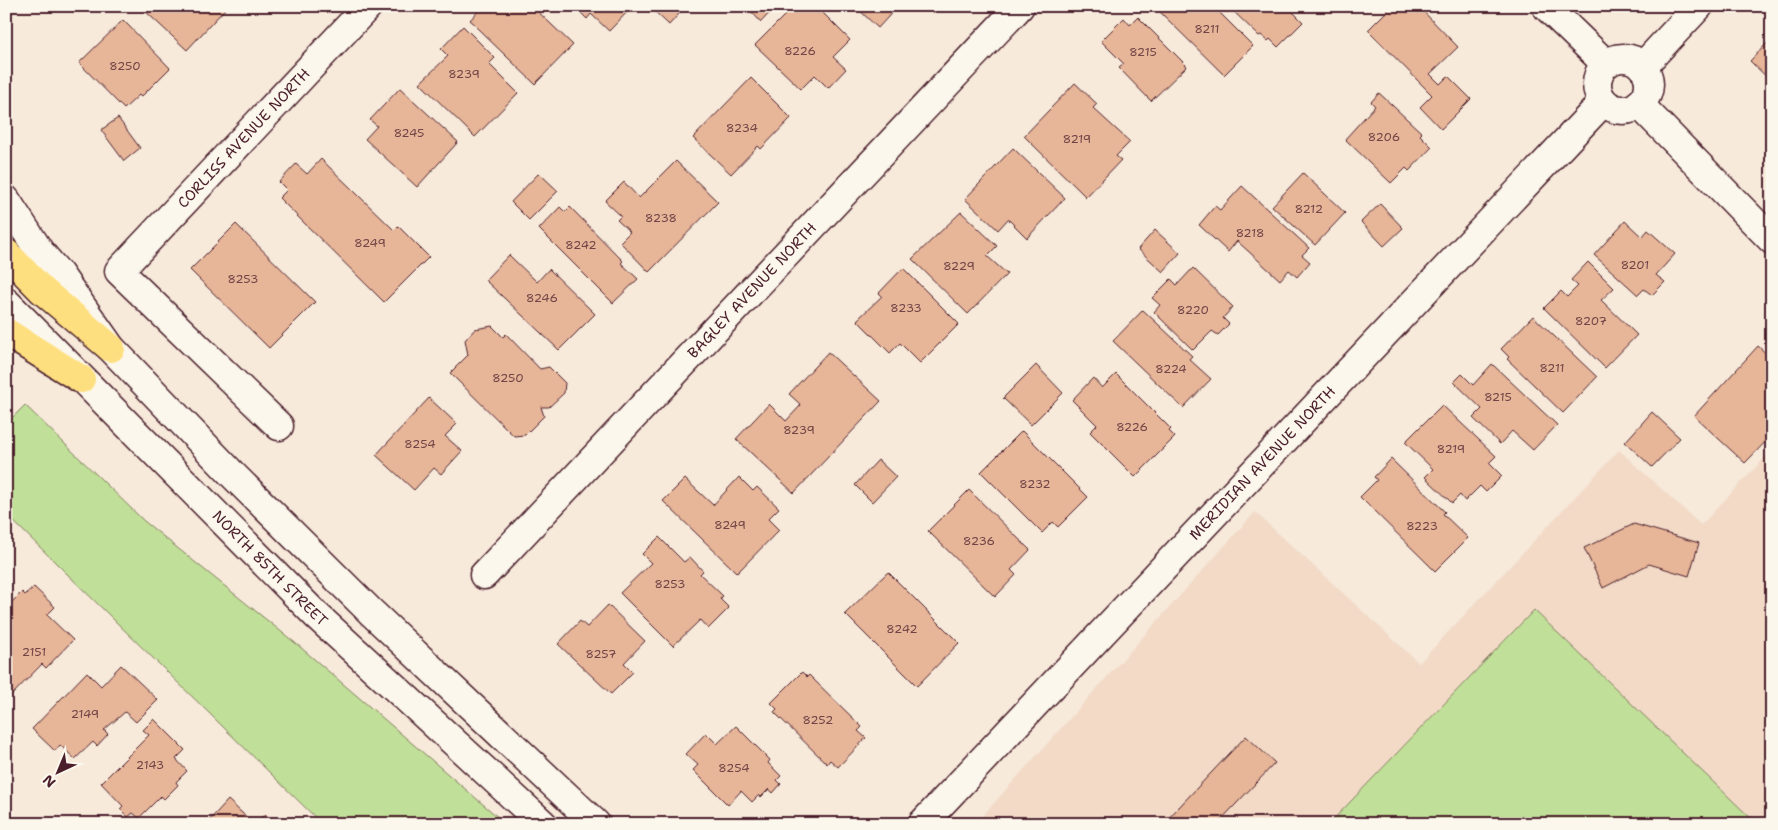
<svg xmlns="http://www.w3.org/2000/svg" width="1778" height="830" viewBox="0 0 1778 830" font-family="'Shantell Sans',sans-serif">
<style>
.built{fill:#f2dac7}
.green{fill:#c0df98;stroke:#857f62}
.building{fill:#e7b598;stroke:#4a1f2b}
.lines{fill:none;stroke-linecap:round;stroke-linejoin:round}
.minor-casing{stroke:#4a1f2b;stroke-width:31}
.secondary-casing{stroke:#4a1f2b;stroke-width:31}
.motorway-casing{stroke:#4a1f2b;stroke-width:31}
.minor{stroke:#fbf7ec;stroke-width:28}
.secondary{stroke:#fbf7ec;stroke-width:28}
.motorway{stroke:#fedf80;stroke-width:28}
.labels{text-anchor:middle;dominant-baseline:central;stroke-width:4;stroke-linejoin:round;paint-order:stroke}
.number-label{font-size:12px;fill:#714446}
.street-label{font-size:15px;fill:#4a1f2b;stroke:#fbf7ec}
</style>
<rect width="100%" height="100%" fill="#f7eadb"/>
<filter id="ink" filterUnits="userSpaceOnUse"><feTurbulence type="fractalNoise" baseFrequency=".02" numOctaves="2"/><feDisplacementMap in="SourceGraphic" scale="10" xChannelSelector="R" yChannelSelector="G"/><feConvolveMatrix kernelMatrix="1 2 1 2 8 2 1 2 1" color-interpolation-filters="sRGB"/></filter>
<g filter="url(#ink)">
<polygon class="built" points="1619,450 1701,525 1772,450 1772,824 975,824 1255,512 1419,663"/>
<g class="green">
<polygon points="25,405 144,521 299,646 506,824 322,824 6,514 6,424"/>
<polygon points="1534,610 1757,824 1329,824"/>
</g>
<g class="building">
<polygon points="149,6 222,6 225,9 187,50 145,11"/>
<polygon points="483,6 491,11 495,6 532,6 573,45 535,84 476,27 477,26 470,20"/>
<polygon points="574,6 633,6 609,31 591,14 587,19"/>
<polygon points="649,6 686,6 669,25"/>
<polygon points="746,6 776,6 761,22"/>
<polygon points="794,6 816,6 850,40 833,57 846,69 828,88 815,75 801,89 755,45"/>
<polygon points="855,6 898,6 878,28"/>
<polygon points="1159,6 1213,6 1253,46 1224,75 1160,12 1163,9"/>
<polygon points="1228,6 1287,6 1303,22 1278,47 1270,39 1268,41 1261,35 1259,36"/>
<polygon points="1392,6 1418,6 1458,47 1430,74 1440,84 1448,76 1471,99 1441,129 1420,107 1432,95 1368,30"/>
<polygon points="1138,17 1187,66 1151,101 1119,68 1124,64 1101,41 1124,18 1130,25"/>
<polygon points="123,20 170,68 141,97 139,95 124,109 79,63"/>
<polygon points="463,26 495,58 489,64 518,93 475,137 420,83 448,56 441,49"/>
<polygon points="1772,38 1772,82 1750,61"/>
<polygon points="751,78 791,118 761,149 758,146 731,174 693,138"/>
<polygon points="1075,83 1097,104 1093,108 1130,142 1116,156 1121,160 1086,197 1024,136"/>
<polygon points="400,88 458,142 417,187 365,139 377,126 370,120"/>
<polygon points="1379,93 1422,133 1420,135 1432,147 1409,171 1406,168 1391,183 1345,139 1375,106 1371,102"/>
<polygon points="118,118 140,148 124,161 101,130"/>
<polygon points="1013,148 1065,198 1027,238 1008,219 998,230 965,199"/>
<polygon points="321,159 394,230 398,226 429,257 384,302 279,198 287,190 279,182 296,164 307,174"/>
<polygon points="676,161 718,202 649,272 620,242 630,232 617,220 621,216 605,201 624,182 639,198"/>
<polygon points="539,173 558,191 529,220 511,202"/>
<polygon points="1303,173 1345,213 1315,245 1272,206"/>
<polygon points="1242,186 1309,248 1302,255 1310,262 1297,277 1289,270 1280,280 1237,241 1228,252 1199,225 1215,206 1220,210"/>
<polygon points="1380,204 1403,228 1384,246 1361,222"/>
<polygon points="560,207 565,212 570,207 623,261 621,263 638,279 613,303 539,229"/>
<polygon points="961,212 997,246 987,256 1007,274 968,314 912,259"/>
<polygon points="1625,221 1642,237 1648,230 1675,254 1656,275 1665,282 1652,295 1644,289 1638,295 1594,255"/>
<polygon points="236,224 315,302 269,348 190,270"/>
<polygon points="1155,230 1180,253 1163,272 1138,249"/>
<polygon points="509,255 537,282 549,269 595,314 559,350 485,280"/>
<polygon points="1588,262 1614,288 1601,300 1637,335 1605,368 1544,308 1561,291 1567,297 1578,286 1571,280"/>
<polygon points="903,268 959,324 920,363 900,343 890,353 857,320 882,296 879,293"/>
<polygon points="1193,268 1233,307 1223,318 1229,324 1218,335 1212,331 1193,350 1154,312 1160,305 1152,298 1171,279 1177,285"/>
<polygon points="1143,310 1192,356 1189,359 1211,379 1183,408 1113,341"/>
<polygon points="1533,316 1597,377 1563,413 1507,359 1509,357 1501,349"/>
<polygon points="492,326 503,337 506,334 540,369 549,367 565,383 564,393 549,407 541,407 544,416 525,435 514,436 450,373 468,355 465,340 475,329"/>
<polygon points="1758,346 1772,359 1772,435 1745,463 1694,416"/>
<polygon points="828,352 881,401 794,493 736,439 769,404 786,421 801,405 789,394"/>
<polygon points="1492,364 1557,425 1533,450 1512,431 1500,444 1473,418 1482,409 1454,382 1462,374 1473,385"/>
<polygon points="1036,365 1063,393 1031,425 1003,398"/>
<polygon points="1116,374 1171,429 1169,431 1175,437 1135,477 1090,432 1097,425 1072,400 1093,378 1102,388"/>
<polygon points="429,398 457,424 445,436 462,451 441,474 434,468 414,490 376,455"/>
<polygon points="1442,405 1496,456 1489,463 1502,476 1486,492 1480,486 1465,501 1460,495 1452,503 1425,477 1433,469 1405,442"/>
<polygon points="1652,412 1680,438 1652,467 1625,442"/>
<polygon points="1022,431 1088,497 1058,527 1053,522 1042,533 981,472"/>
<polygon points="1391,459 1445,512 1443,514 1468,538 1435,571 1360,497 1377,480 1374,477"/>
<polygon points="878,460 896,477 872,502 855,485"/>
<polygon points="739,477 753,491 757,487 779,508 768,519 779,530 737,573 663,501 685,479 713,505"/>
<polygon points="969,490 1030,550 1011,570 1016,575 995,597 928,531"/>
<polygon points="1634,524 1699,543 1689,576 1649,564 1603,588 1584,548"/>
<polygon points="659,537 684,562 690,557 703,571 700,574 723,596 720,599 729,608 708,629 700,620 673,646 620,593 651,563 642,554"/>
<polygon points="888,572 959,643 917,686 845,614"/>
<polygon points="34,587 55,607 47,615 73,640 46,668 42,664 6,701 6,608 22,592 25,595"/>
<polygon points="608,605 645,641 624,663 633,672 611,694 558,644 580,621 587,627"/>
<polygon points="121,665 158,700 136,722 125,712 104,730 108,734 97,746 93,742 75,759 60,745 55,751 32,729 87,672 101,686"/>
<polygon points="802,672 807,677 809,675 862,727 858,731 866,738 838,767 830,760 827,764 774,712 777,709 771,703"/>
<polygon points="154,719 185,750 176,759 187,771 176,782 178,785 164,799 161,796 139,818 133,813 128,817 120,809 123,806 101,783 149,735 143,730"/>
<polygon points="736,726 770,760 768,763 781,776 777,780 781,784 773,793 769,789 761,797 759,795 752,802 741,791 728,805 693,770 698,765 686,754 706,733 717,744"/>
<polygon points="1246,736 1275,763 1217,824 1163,824"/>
<polygon points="228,800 254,824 206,824"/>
<polygon points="265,814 276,824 255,824"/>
</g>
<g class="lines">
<g class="minor-casing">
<g id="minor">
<polyline points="1546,6 1606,64"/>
<circle cx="1623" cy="84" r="26"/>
<polyline points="1642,67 1699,6"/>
<polyline points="1639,104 1772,240"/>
<path id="s1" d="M279 426 119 271 368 6"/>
<path id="s2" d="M484 575 1020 6"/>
<path id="s3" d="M922 824 1603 102"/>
</g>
</g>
<g class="secondary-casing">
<g id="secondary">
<polyline points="6,200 40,252 59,274 111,348 233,475 371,612 596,824"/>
<path id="s4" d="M6 302 316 615 543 824"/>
</g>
</g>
<g class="motorway-casing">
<g id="motorway">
<polyline points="6,253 42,290 111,348"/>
<polyline points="6,332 81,379"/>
</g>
</g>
<use href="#minor" class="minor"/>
<use href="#secondary" class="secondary"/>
<use href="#motorway" class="motorway"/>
</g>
</g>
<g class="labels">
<g class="number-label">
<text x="1207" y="29">8211</text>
<text x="800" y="51">8226</text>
<text x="1143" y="52">8215</text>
<text x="125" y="66">8250</text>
<text x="464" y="74">8239</text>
<text x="742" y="128">8234</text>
<text x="409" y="133">8245</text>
<text x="1384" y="137">8206</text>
<text x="1077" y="139">8219</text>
<text x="1309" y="209">8212</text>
<text x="661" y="218">8238</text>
<text x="1250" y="233">8218</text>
<text x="370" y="243">8249</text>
<text x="581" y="245">8242</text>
<text x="1635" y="265">8201</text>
<text x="959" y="266">8229</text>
<text x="243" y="279">8253</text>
<text x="542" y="298">8246</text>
<text x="906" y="308">8233</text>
<text x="1193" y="310">8220</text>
<text x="1591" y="321">8207</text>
<text x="1552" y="368">8211</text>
<text x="1171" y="369">8224</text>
<text x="508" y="378">8250</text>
<text x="1498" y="397">8215</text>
<text x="1132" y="427">8226</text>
<text x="799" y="430">8239</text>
<text x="420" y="444">8254</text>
<text x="1451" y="449">8219</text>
<text x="1035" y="484">8232</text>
<text x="730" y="525">8249</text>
<text x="1422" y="526">8223</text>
<text x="979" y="541">8236</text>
<text x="670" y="584">8253</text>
<text x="902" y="629">8242</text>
<text x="34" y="652">2151</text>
<text x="601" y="654">8257</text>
<text x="85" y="714">2149</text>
<text x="818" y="720">8252</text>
<text x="150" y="765">2143</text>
<text x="734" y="768">8254</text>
</g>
<g class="street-label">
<text stroke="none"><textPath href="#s1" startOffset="405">CORLISS AVENUE NORTH</textPath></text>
<text stroke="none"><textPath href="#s2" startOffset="391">BAGLEY AVENUE NORTH</textPath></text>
<text stroke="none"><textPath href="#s3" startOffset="496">MERIDIAN AVENUE NORTH</textPath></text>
<text stroke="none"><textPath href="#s4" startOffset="375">NORTH 85TH STREET</textPath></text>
</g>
</g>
<rect width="1778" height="830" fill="none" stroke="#fbf7ec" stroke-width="25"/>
<rect x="12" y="12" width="1753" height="805" fill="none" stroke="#4a1f2b" stroke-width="2" filter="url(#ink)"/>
<g transform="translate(58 772) rotate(224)" stroke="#fbf7ec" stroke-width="4" paint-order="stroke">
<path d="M0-4L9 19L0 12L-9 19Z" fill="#4a1f2b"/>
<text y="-8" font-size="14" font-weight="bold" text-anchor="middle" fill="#4a1f2b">N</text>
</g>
</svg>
